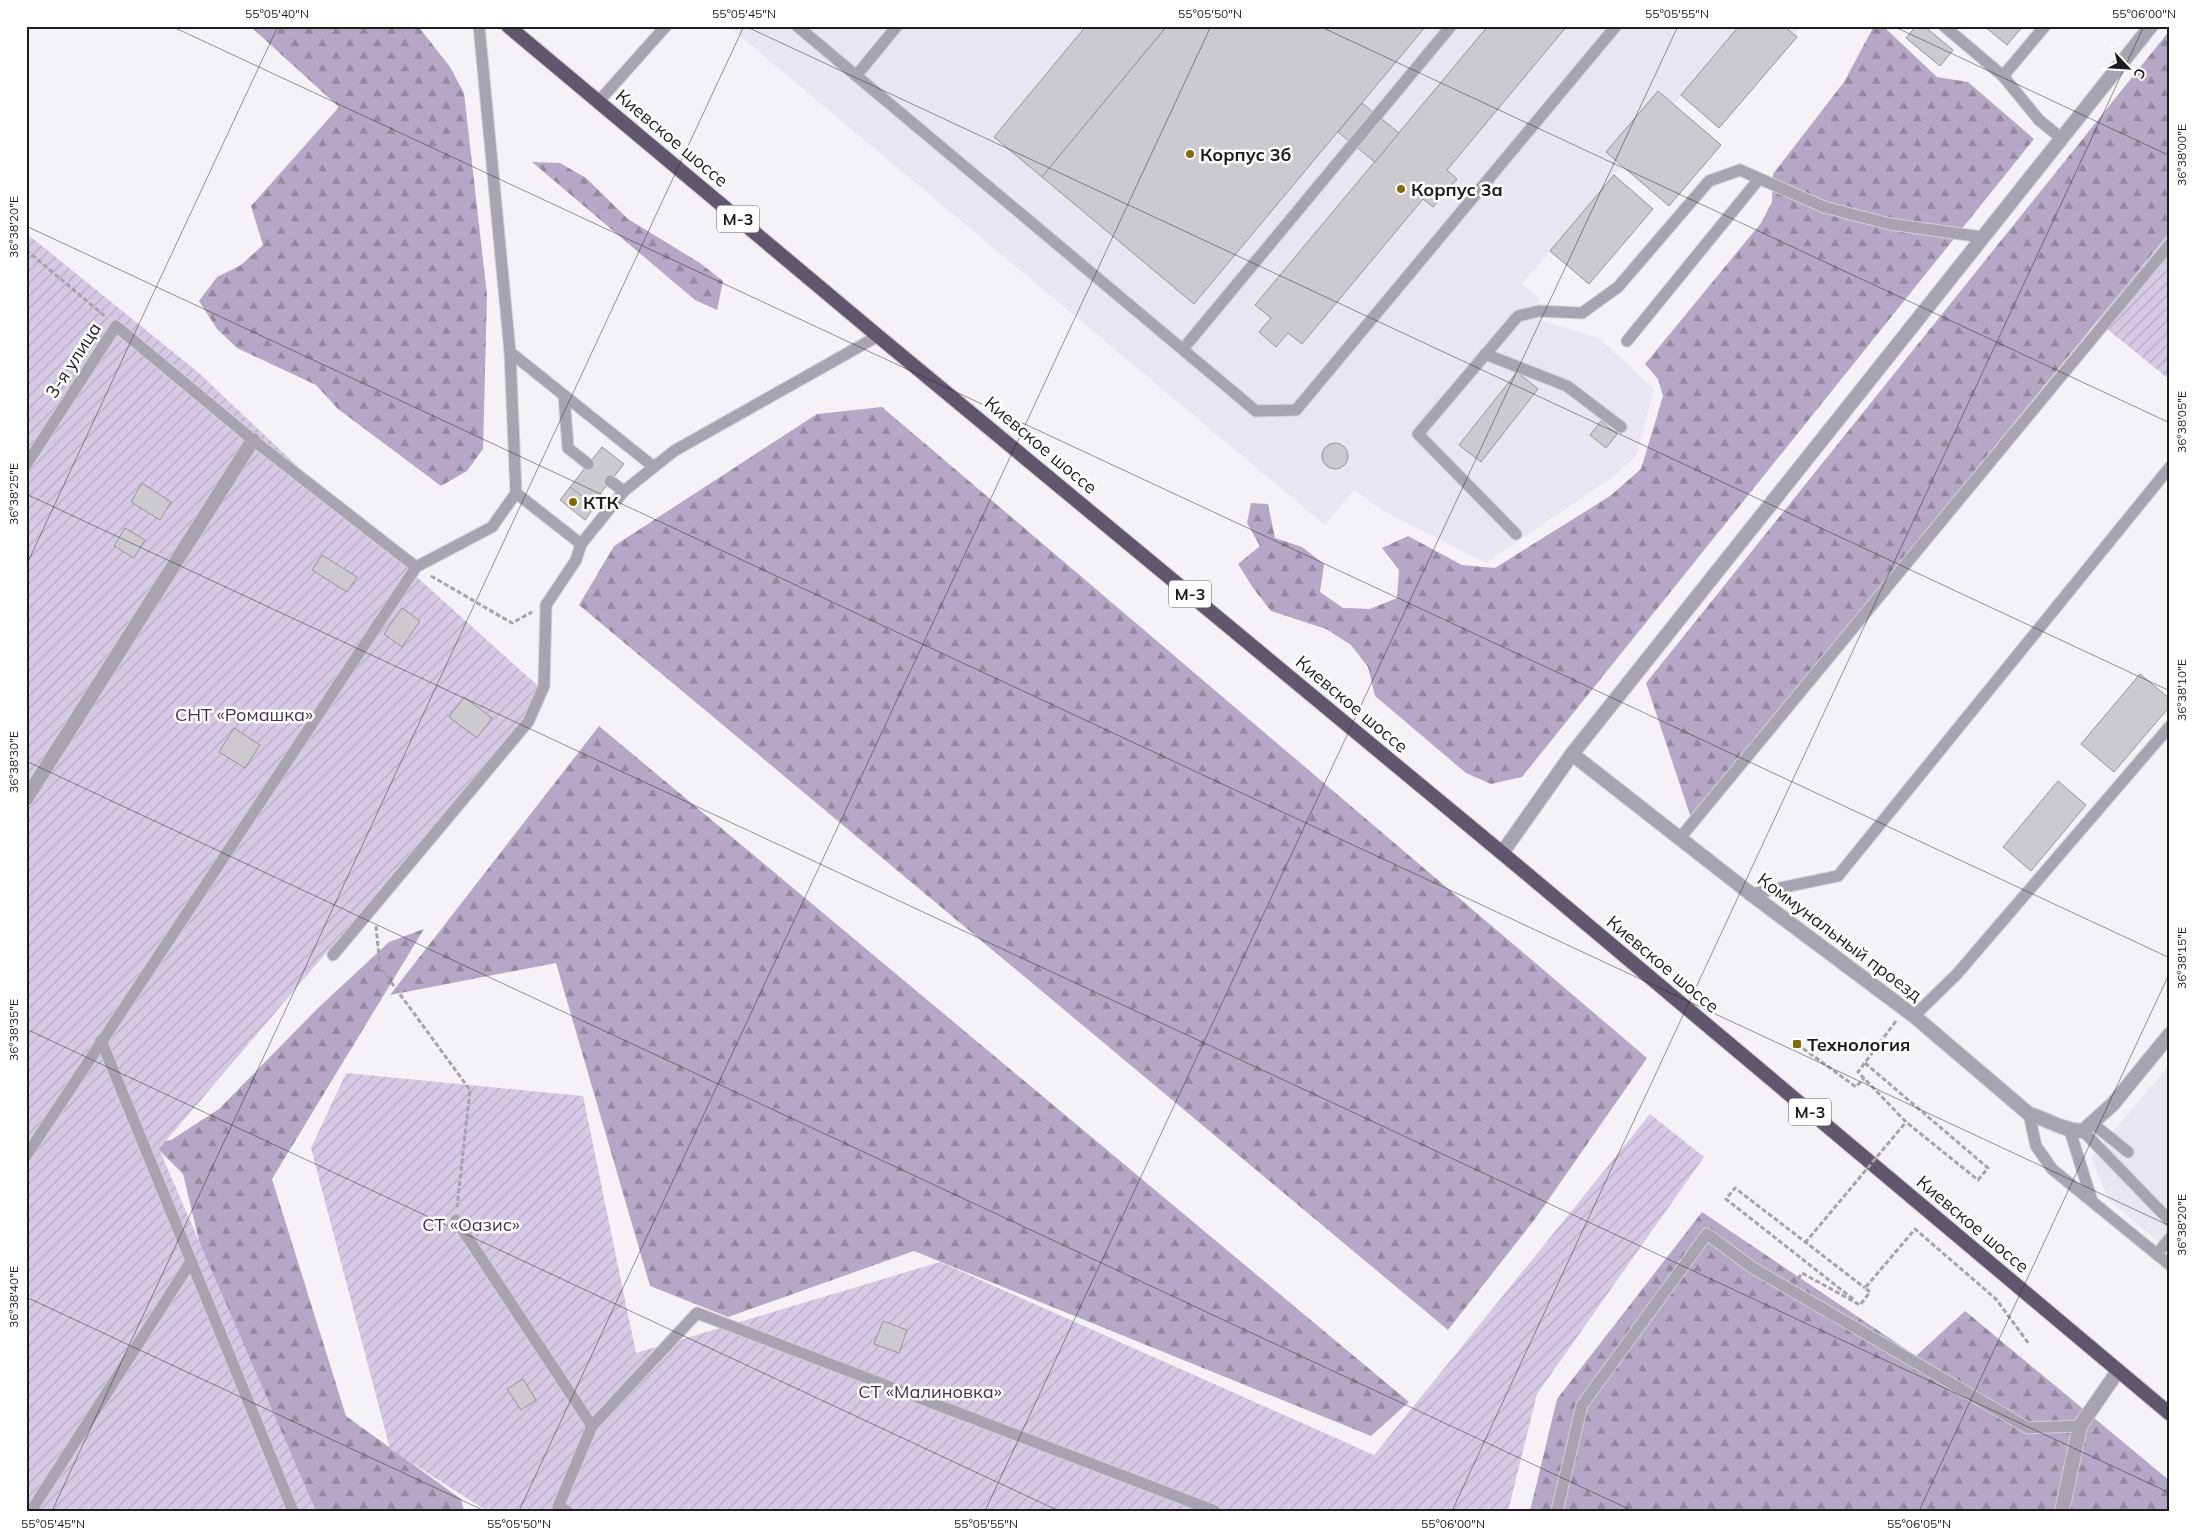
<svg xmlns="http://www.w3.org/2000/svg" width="2196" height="1537" viewBox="0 0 2196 1537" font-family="Mulish,sans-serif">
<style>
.built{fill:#e9e5f1}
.forest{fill:url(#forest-firs)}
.garden{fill:url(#garden-furrows)}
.building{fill:#cccacf;stroke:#959398}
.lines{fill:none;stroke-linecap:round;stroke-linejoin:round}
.service-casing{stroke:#d1d0d4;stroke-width:13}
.minor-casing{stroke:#d1d0d4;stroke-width:16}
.trunk-casing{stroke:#d1d0d4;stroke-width:16}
.path{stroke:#a5a3a7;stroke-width:3;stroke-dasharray:5 2.5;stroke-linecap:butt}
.service{stroke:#a8a3b0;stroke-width:11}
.minor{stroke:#a8a3b0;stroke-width:14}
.trunk{stroke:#60566e;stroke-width:14}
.path-bridge{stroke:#a5a3a7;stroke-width:3;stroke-dasharray:5 2.5;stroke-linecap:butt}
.ticks{fill:none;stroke:#1c1b1d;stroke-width:1;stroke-opacity:0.45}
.poi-dot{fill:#836c08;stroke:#fff;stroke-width:2}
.labels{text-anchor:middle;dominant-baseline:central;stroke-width:5;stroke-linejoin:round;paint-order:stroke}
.shield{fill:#fff;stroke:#605f61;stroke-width:1}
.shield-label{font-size:16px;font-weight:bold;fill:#1c1b1d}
.street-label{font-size:18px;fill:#1c1b1d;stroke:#fff}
.poi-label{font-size:18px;font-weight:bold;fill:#1c1b1d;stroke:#fff;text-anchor:start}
.park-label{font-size:18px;fill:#432f5a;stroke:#fff}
.neatline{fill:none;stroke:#1c1b1d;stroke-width:2}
.ticks-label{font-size:12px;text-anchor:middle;fill:#1c1b1d}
</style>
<defs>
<pattern id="forest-firs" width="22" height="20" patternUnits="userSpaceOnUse" patternTransform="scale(1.25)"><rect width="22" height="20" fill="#b5a8c6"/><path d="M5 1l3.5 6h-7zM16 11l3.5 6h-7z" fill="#9288a0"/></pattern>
<pattern id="garden-furrows" width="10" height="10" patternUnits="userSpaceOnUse" patternTransform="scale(1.25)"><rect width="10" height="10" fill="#d5c9e5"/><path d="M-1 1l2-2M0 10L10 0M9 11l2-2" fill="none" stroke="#b6acc4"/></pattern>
</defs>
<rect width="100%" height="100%" fill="#f4f2f7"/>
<g class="built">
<polygon points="728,26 1797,26 1797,37 1719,128 1681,96 1674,104 1721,145 1669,206 1622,166 1614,175 1653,209 1589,284 1550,251 1522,284 1538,298 1540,320 1599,338 1654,389 1636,456 1614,476 1486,563 1385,512 1354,490 1325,525"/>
<polygon points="2170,1064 2170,1251 2109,1200 2091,1158"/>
</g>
<g class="forest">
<polygon points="250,26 418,26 450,67 464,93 487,295 483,449 467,471 441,486 338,409 316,385 237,348 217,329 199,301 217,277 241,265 263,245 251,206 339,107"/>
<polygon points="1874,26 1883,26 1937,77 1968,82 2034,139 1522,777 1491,784 1466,773 1375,696 1368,667 1351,645 1326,629 1271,611 1253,588 1238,564 1260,546 1247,523 1251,503 1268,504 1275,538 1302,547 1324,564 1320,592 1343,608 1370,609 1397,598 1399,570 1382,548 1408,536 1462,565 1495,568 1610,496 1641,469 1663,396 1658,379 1645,364 1761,223 1772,202 1773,174 1844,82"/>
<polygon points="2170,30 2170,232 1691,818 1646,683"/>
<polygon points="532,162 560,163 586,178 628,219 700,263 723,281 717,310 695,300"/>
<polygon points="882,407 1647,1058 1535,1219 1448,1330 579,605 614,546 817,414"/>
<polygon points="599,726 1409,1402 1371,1436 914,1251 728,1317 650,1286 556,963 390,995"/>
<polygon points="424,929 272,1179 346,1416 461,1499 464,1511 264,1511 183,1174 152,1143 171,1140 219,1109 317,1009 389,942"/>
<polygon points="1702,1212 1916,1356 1965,1311 2170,1481 2170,1511 1530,1511 1557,1399"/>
</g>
<g class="garden">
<polygon points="2170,232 2170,380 2097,321"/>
<polygon points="26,233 199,373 370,535 547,694 159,1149 316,1511 26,1511"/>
<polygon points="346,1073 583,1096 636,1353 940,1262 1374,1455 1650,1114 1704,1157 1537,1394 1508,1511 487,1511 390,1449 311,1148"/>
</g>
<g class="building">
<polygon points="1086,26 1167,26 1042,177 994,137"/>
<polygon points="1167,26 1426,26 1194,304 1042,177"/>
<polygon points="1488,26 1567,26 1447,170 1457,179 1433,207 1423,199 1302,344 1288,333 1276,347 1259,332 1271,318 1255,305"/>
<polygon points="1739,26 1784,26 1797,37 1719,128 1681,95"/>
<polygon points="1916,26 1924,26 1953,50 1940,66 1906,38"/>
<polygon points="1984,26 2023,26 2007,45"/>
<polygon points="1658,91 1721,145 1669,206 1606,152"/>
<polygon points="1362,103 1399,133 1375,162 1338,132"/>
<polygon points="1614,175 1653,209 1589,284 1550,251"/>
<polygon points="1517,372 1538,389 1481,462 1459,445"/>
<polygon points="1601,421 1617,434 1606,448 1590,435"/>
<circle cx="1335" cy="456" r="13"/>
<polygon points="602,447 624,464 592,504 570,487"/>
<polygon points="142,483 171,502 160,520 131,502"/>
<polygon points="570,487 595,506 585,520 560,500"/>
<polygon points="125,528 145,540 134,558 114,546"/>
<polygon points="322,555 357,577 347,592 312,570"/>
<polygon points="402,608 420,621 402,647 384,634"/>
<polygon points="2140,674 2170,699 2170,706 2114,772 2081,744"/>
<polygon points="464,697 492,718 477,738 449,717"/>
<polygon points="234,728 260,745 245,768 219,752"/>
<polygon points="2058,781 2086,805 2031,871 2003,847"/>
<polygon points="883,1321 907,1330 899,1353 874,1344"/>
<polygon points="523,1379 536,1400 521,1410 507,1389"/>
</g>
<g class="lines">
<g class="service-casing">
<g id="service">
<polyline points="479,26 510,352 654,467"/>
<polyline points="797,26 1256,411 1296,410 1616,26"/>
<polyline points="1944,26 2003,76 2039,120 2061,138"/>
<polyline points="856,76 897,26"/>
<polyline points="2003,76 2045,26"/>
<polyline points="599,101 666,26"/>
<polyline points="1627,341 1759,179"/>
<polyline points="1183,349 1451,26"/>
<polyline points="510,352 516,493 581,544 624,491 674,451 878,336"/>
<polyline points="1485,354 1567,386 1621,427"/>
<polyline points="564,396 568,448 588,464"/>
<polyline points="26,465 116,326 253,440 416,567"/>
<polyline points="610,481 624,491"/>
<polyline points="1516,534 1418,434 1518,316 1539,311 1582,313 1618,287 1709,181 1740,170 1824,207 1890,224 1982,237"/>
<polyline points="1680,838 2170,244"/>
<polyline points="1751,894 1838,876 2170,467"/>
<polyline points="333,955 528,722 544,686 546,605 576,560 581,544"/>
<polyline points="1914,1016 1957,974 2170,726"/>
<polyline points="101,1040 293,1511"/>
<polyline points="2029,1114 2036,1146 2052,1169 2170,1265"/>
<polyline points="2092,1123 2128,1152"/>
<polyline points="2070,1131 2092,1201"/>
<polyline points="2083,1131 2170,1221"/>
<polyline points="26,1156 416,567 492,527 516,493"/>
<polyline points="456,1220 592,1426 697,1313 1215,1511"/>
<polyline points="2157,1254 2170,1238"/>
<polyline points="31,1511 190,1263"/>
<polyline points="567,1511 558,1507 592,1426"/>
<polyline points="1557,1511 1582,1405 1707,1234 1753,1268 2028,1428 2080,1426"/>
</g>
</g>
<g class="minor-casing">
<g id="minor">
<path d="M1572 754 1751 894 1914 1016 2029 1114C2047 1119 2064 1131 2083 1131L2113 1104 2170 1034"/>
<polyline points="26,799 253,440"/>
<polyline points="1502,853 1572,754 2151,26"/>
<polyline points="2062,1511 2080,1426 2118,1371"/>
</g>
</g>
<g class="trunk-casing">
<polyline id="trunk" points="508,26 878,336 1502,853 2170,1414"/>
</g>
<g class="path">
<polyline points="26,250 106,317"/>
<polyline points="431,576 512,623 532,612"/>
<polyline points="376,926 380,967 470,1090 457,1207"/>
<polyline points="1797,1044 1856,1087 1864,1078"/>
<polyline points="1865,1063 1988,1168 1978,1180 1906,1122 1858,1072 1896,1021"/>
<polyline points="1798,1279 1802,1273 1860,1305 1870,1292 1865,1288 1915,1229 1996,1299 2029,1344"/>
<polyline points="1853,1299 1726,1199 1735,1188 1865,1288"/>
</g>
<use href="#service" class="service"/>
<use href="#minor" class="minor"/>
<use href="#trunk" class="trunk"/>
<polyline class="path-bridge" points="1805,1243 1906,1122"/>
</g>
<path class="ticks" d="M171 26 2170 958M745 26 2170 691M1319 26 2170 423M1893 26 2170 156M26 226 2170 1226M26 494 2170 1493M26 566 278 26M26 761 1633 1511M26 1029 1059 1511M26 1297 485 1511M52 1511 744 26M519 1511 1211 26M985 1511 1678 26M1452 1511 2144 26M1919 1511 2170 972"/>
<g class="poi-dot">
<circle cx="1190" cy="154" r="5"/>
<circle cx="1401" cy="189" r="5"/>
<circle cx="573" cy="502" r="5"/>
<rect x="1792" y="1039" width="10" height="10" rx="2.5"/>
</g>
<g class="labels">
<g class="shield">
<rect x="717" y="205.5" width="42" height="27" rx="4"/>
<rect x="1169" y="580.5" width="42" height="27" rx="4"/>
<rect x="1789" y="1098.5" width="42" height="27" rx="4"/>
</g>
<g class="shield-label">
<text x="738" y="219">М-3</text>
<text x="1190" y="594">М-3</text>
<text x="1810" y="1112">М-3</text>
</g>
<g class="street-label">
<text transform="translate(672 138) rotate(40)">Киевское шоссе</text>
<text transform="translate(73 360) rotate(-57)">3-я улица</text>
<text transform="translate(1041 445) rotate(40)">Киевское шоссе</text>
<text transform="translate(1352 704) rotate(40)">Киевское шоссе</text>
<text transform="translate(1840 937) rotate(37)">Коммунальный проезд</text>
<text transform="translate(1663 964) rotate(40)">Киевское шоссе</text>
<text transform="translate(1973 1224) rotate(40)">Киевское шоссе</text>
</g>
<g class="poi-label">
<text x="1200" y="154">Корпус 3б</text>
<text x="1411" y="189">Корпус 3a</text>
<text x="583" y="502">КТК</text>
<text x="1807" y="1044">Технология</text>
</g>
<g class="park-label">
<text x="244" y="714">СНТ «Ромашка»</text>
<text x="471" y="1224">СТ «Оазис»</text>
<text x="930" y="1391">СТ «Малиновка»</text>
</g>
</g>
<rect width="2196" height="1537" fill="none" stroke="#ffffff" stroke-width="55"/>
<g transform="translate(2128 68) rotate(115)" stroke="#ffffff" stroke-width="4" paint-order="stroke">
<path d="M0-4L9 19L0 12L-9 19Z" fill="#1c1b1d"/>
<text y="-8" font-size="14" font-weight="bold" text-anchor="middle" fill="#1c1b1d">С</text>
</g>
<rect x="28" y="28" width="2140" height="1482" class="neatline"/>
<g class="ticks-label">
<text x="277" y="18">55°05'40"N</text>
<text x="744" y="18">55°05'45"N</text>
<text x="1210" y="18">55°05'50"N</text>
<text x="1677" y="18">55°05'55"N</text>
<text x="2144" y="18">55°06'00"N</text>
<text transform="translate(2182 155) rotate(-90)" y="4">36°38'00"E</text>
<text transform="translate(14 227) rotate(-90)" y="4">36°38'20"E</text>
<text transform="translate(2182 422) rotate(-90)" y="4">36°38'05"E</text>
<text transform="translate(14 494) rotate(-90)" y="4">36°38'25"E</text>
<text transform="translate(2182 690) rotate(-90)" y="4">36°38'10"E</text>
<text transform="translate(14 762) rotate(-90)" y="4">36°38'30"E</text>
<text transform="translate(2182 958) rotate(-90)" y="4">36°38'15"E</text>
<text transform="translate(14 1030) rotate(-90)" y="4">36°38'35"E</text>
<text transform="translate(2182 1225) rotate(-90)" y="4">36°38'20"E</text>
<text transform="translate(14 1297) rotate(-90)" y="4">36°38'40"E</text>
<text x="53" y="1528">55°05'45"N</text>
<text x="519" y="1528">55°05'50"N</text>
<text x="986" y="1528">55°05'55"N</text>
<text x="1453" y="1528">55°06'00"N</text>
<text x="1919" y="1528">55°06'05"N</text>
</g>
</svg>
